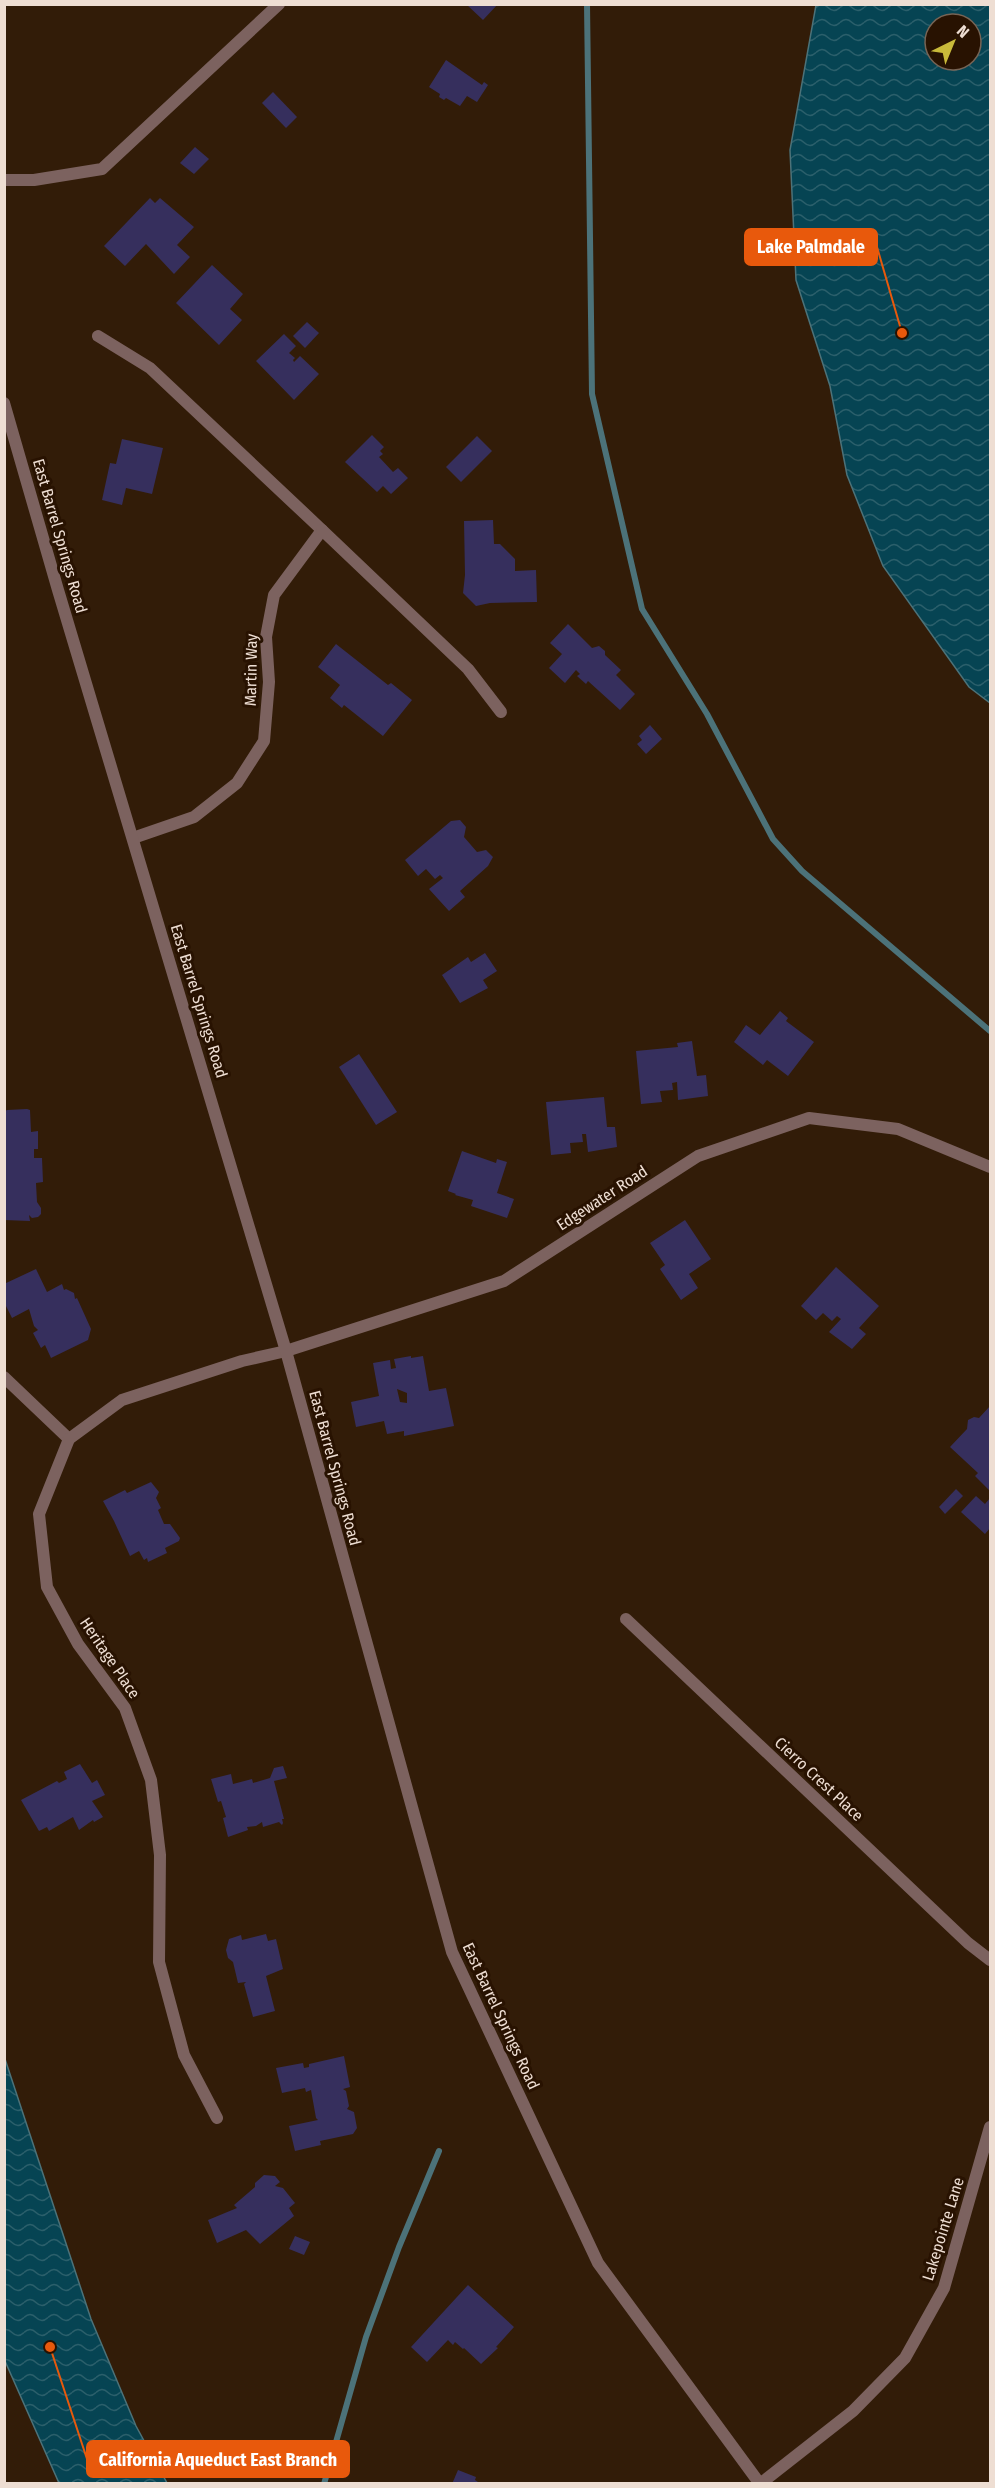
<svg xmlns="http://www.w3.org/2000/svg" width="995" height="2488" viewBox="0 0 995 2488" font-family="'Fira Sans Condensed',sans-serif">
<style>
.water{fill:url(#water-waves);stroke:#4c7279;stroke-width:1.5;fill-rule:evenodd}
.lines{fill:none;stroke-linecap:round;stroke-linejoin:round}
.stream{stroke:#4c7279;stroke-width:6}
.building{fill:#362f5d;fill-rule:evenodd}
.minor{stroke:#7c625f;stroke-width:12}
.tertiary{stroke:#7c625f;stroke-width:12}
.labels{text-anchor:middle;dominant-baseline:central;stroke-width:6;stroke-linejoin:round;paint-order:stroke}
.street-label{font-size:16px;fill:#eeded3;stroke:#281201}
.leader{fill:none;stroke:#e8590c;stroke-width:2}
.callout-dot{fill:#e8590c;stroke:#281201;stroke-width:2}
.callout{fill:#e8590c;stroke:#e8590c;stroke-width:2}
.callout-label{font-size:18px;text-anchor:middle;font-weight:bold;fill:#fff}
</style>
<defs>
<pattern id="water-waves" width="16" height="10" patternUnits="userSpaceOnUse" patternTransform="scale(1.5)"><rect width="16" height="10" fill="#064453"/><path d="M0 5q4-4 8 0t8 0" fill="none" stroke="#2b5f6b"/></pattern>
</defs>
<rect width="100%" height="100%" fill="#321c08"/>
<g class="water">
<path d="M816 5H990V703L969 687 883 566 847 475 830 386 796 280 790 150ZM935 24H971V60H935Z"/>
<polygon points="5,2059 91,2319 136,2426 167,2483 59,2483 5,2361"/>
</g>
<g class="lines">
<g class="stream">
<polyline points="587,4 592,394 642,609 707,714 773,839 802,871 990,1031"/>
<polyline points="324,2484 366,2337 399,2247 439,2151"/>
</g>
</g>
<g class="building">
<polygon points="466,4 498,4 483,20"/>
<polygon points="446,60 482,85 484,82 488,85 477,102 467,96 460,106 446,98 444,100 439,97 440,94 429,87"/>
<polygon points="273,92 297,117 286,128 262,103"/>
<polygon points="195,147 209,159 194,174 180,163"/>
<polygon points="150,198 155,203 160,198 194,227 177,245 190,257 174,274 146,244 125,266 104,246"/>
<polygon points="212,265 243,294 230,309 242,320 219,345 176,303"/>
<polygon points="307,322 319,333 305,348 293,336"/>
<polygon points="284,334 296,346 289,353 295,358 293,360 294,362 300,356 319,374 294,400 256,361"/>
<polygon points="372,435 384,447 380,451 383,454 379,457 393,472 398,468 408,478 391,494 383,486 377,492 345,462"/>
<polygon points="477,436 492,451 461,482 446,467"/>
<polygon points="122,439 163,448 152,494 126,488 122,505 102,500 110,463 116,464"/>
<polygon points="493,520 494,544 500,544 515,559 515,571 536,570 537,602 490,603 476,606 463,593 465,575 464,521"/>
<polygon points="568,624 592,648 599,646 605,651 605,655 621,670 616,675 635,694 620,710 588,681 586,684 577,676 580,674 576,670 565,683 549,668 562,654 550,643"/>
<polygon points="336,644 388,685 391,683 412,700 383,736 344,705 342,708 330,698 340,685 318,667"/>
<polygon points="650,725 662,739 646,754 637,744 642,740 639,736"/>
<polygon points="460,820 466,827 464,837 477,852 486,850 493,857 488,866 460,891 465,897 449,911 429,889 443,878 440,875 435,879 426,869 418,876 405,860 451,821"/>
<polygon points="485,953 497,971 483,980 488,988 460,1003 442,975 468,957 471,962"/>
<polygon points="780,1011 788,1018 786,1021 814,1042 788,1076 767,1060 763,1065 734,1042 746,1025 760,1035"/>
<polygon points="692,1041 697,1076 706,1075 708,1096 678,1100 677,1082 672,1083 673,1090 660,1091 662,1102 641,1104 636,1051 678,1047 677,1043"/>
<polygon points="359,1054 397,1112 376,1125 339,1067"/>
<polygon points="604,1097 607,1127 615,1127 617,1147 588,1152 586,1134 582,1134 583,1142 570,1143 571,1153 551,1155 546,1102"/>
<polygon points="27,1109 30,1110 31,1132 38,1131 38,1149 34,1149 34,1158 42,1158 43,1182 36,1183 37,1202 41,1208 41,1214 38,1217 32,1218 29,1215 30,1221 4,1220 4,1112 7,1110"/>
<polygon points="462,1151 496,1163 497,1159 507,1162 497,1193 514,1199 507,1218 471,1206 473,1200 455,1195 456,1194 448,1191"/>
<polygon points="685,1220 711,1259 689,1274 698,1288 681,1300 660,1269 665,1265 650,1243"/>
<polygon points="836,1267 879,1306 859,1328 866,1334 852,1349 829,1332 841,1319 837,1316 832,1321 823,1313 816,1320 801,1306"/>
<polygon points="36,1269 47,1292 62,1284 64,1290 66,1289 74,1293 75,1299 77,1298 91,1329 88,1340 51,1358 45,1345 41,1348 33,1333 38,1330 34,1326 29,1309 12,1318 4,1302 4,1284"/>
<path d="M411 1356V1358L423 1356 429 1391 446 1388 454 1426 404 1436V1431L387 1434 384 1421 356 1427 351 1402 379 1396 373 1363 390 1360 391 1369 396 1368 394 1359ZM397 1389 407 1393V1403L400 1402Z"/>
<polygon points="990,1406 990,1491 975,1476 978,1473 950,1447 967,1429 968,1420 974,1417 979,1418"/>
<polygon points="151,1482 159,1492 156,1498 161,1508 158,1510 164,1524 170,1524 180,1538 179,1541 165,1548 167,1553 148,1562 147,1558 144,1560 139,1551 130,1556 114,1521 103,1501 125,1490 127,1493"/>
<polygon points="956,1489 963,1496 945,1514 939,1507"/>
<polygon points="976,1496 985,1504 990,1498 990,1528 985,1534 961,1512"/>
<polygon points="80,1764 92,1783 97,1780 105,1795 92,1801 103,1817 94,1822 93,1820 79,1830 73,1817 49,1831 47,1827 39,1831 21,1800 57,1781 59,1783 67,1779 64,1772"/>
<polygon points="283,1766 287,1778 274,1781 284,1819 282,1819 283,1823 282,1825 279,1822 263,1827 262,1822 256,1826 247,1827 248,1830 228,1837 223,1818 226,1817 221,1801 218,1802 211,1779 231,1774 233,1784 252,1779 253,1783 270,1778 274,1768"/>
<polygon points="266,1934 268,1941 276,1939 283,1969 266,1976 275,2011 253,2017 244,1984 246,1982 238,1983 233,1962 228,1958 226,1950 229,1939 241,1935 242,1940"/>
<polygon points="344,2056 350,2087 343,2089 346,2091 349,2106 347,2109 354,2112 357,2128 353,2134 320,2141 321,2145 295,2151 289,2126 318,2120 316,2118 311,2090 306,2092 305,2088 282,2093 276,2068 303,2063 304,2068 309,2067 309,2064"/>
<polygon points="264,2175 275,2176 280,2182 275,2186 283,2188 295,2203 289,2208 294,2216 260,2244 246,2230 217,2243 208,2220 237,2208 234,2205 255,2187 255,2183"/>
<polygon points="295,2236 310,2242 304,2255 289,2249"/>
<polygon points="468,2285 514,2327 496,2347 498,2348 481,2364 464,2348 463,2349 455,2342 453,2345 448,2340 427,2362 411,2347"/>
<polygon points="458,2470 476,2477 475,2480 481,2484 452,2484"/>
</g>
<g class="lines">
<g class="minor">
<polyline points="4,180 34,180 102,169 279,4"/>
<polyline points="98,336 150,368 322,530 274,595 266,637 269,682 264,741 237,783 194,817 133,838"/>
<polyline points="322,530 468,669 501,712"/>
<polyline points="4,1377 69,1439"/>
<polyline points="626,1619 968,1943 990,1960"/>
<polyline points="217,2118 184,2055 159,1962 160,1855 151,1780 125,1708 78,1644 47,1587 39,1514 69,1439 122,1400 242,1361 286,1351 504,1281 698,1156 809,1118 898,1129 990,1167"/>
<polyline points="760,2484 853,2411 905,2358 944,2288 990,2127"/>
</g>
<polyline class="tertiary" points="4,403 58,590 286,1351 452,1952 598,2263 760,2484"/>
</g>
<g class="labels">
<g class="street-label">
<text transform="translate(60 536) rotate(74)">East Barrel Springs Road</text>
<text transform="translate(251 670) rotate(-89)">Martin Way</text>
<text transform="translate(199 1001) rotate(73)">East Barrel Springs Road</text>
<text transform="translate(602 1198) rotate(-33)">Edgewater Road</text>
<text transform="translate(335 1468) rotate(75)">East Barrel Springs Road</text>
<text transform="translate(110 1658) rotate(56)">Heritage Place</text>
<text transform="translate(819 1779) rotate(43)">Cierro Crest Place</text>
<text transform="translate(501 2016) rotate(65)">East Barrel Springs Road</text>
<text transform="translate(943 2229) rotate(-73)">Lakepointe Lane</text>
</g>
</g>
<path class="leader" d="M902 333L877 247M50 2347L87 2459"/>
<g class="callout-dot">
<circle cx="902" cy="333" r="6"/>
<circle cx="50" cy="2347" r="6"/>
</g>
<g class="callout">
<rect x="745" y="229" width="132" height="36" rx="6"/>
<rect x="87" y="2441" width="262" height="36" rx="6"/>
</g>
<g class="callout-label">
<text x="811" y="253">Lake Palmdale</text>
<text x="218" y="2466">California Aqueduct East Branch</text>
</g>
<rect width="995" height="2488" fill="none" stroke="#eeded3" stroke-width="12"/>
<g transform="translate(953 42) rotate(43)"><circle r="28" fill="#281201" stroke="#776455" stroke-width="1.5"/>
<path d="M0-4.5L10 22L0 15L-10 22Z" fill="#c9ba3a"/>
<text y="-9" font-size="16" font-weight="bold" text-anchor="middle" fill="#eeded3">N</text>
</g>
</svg>
